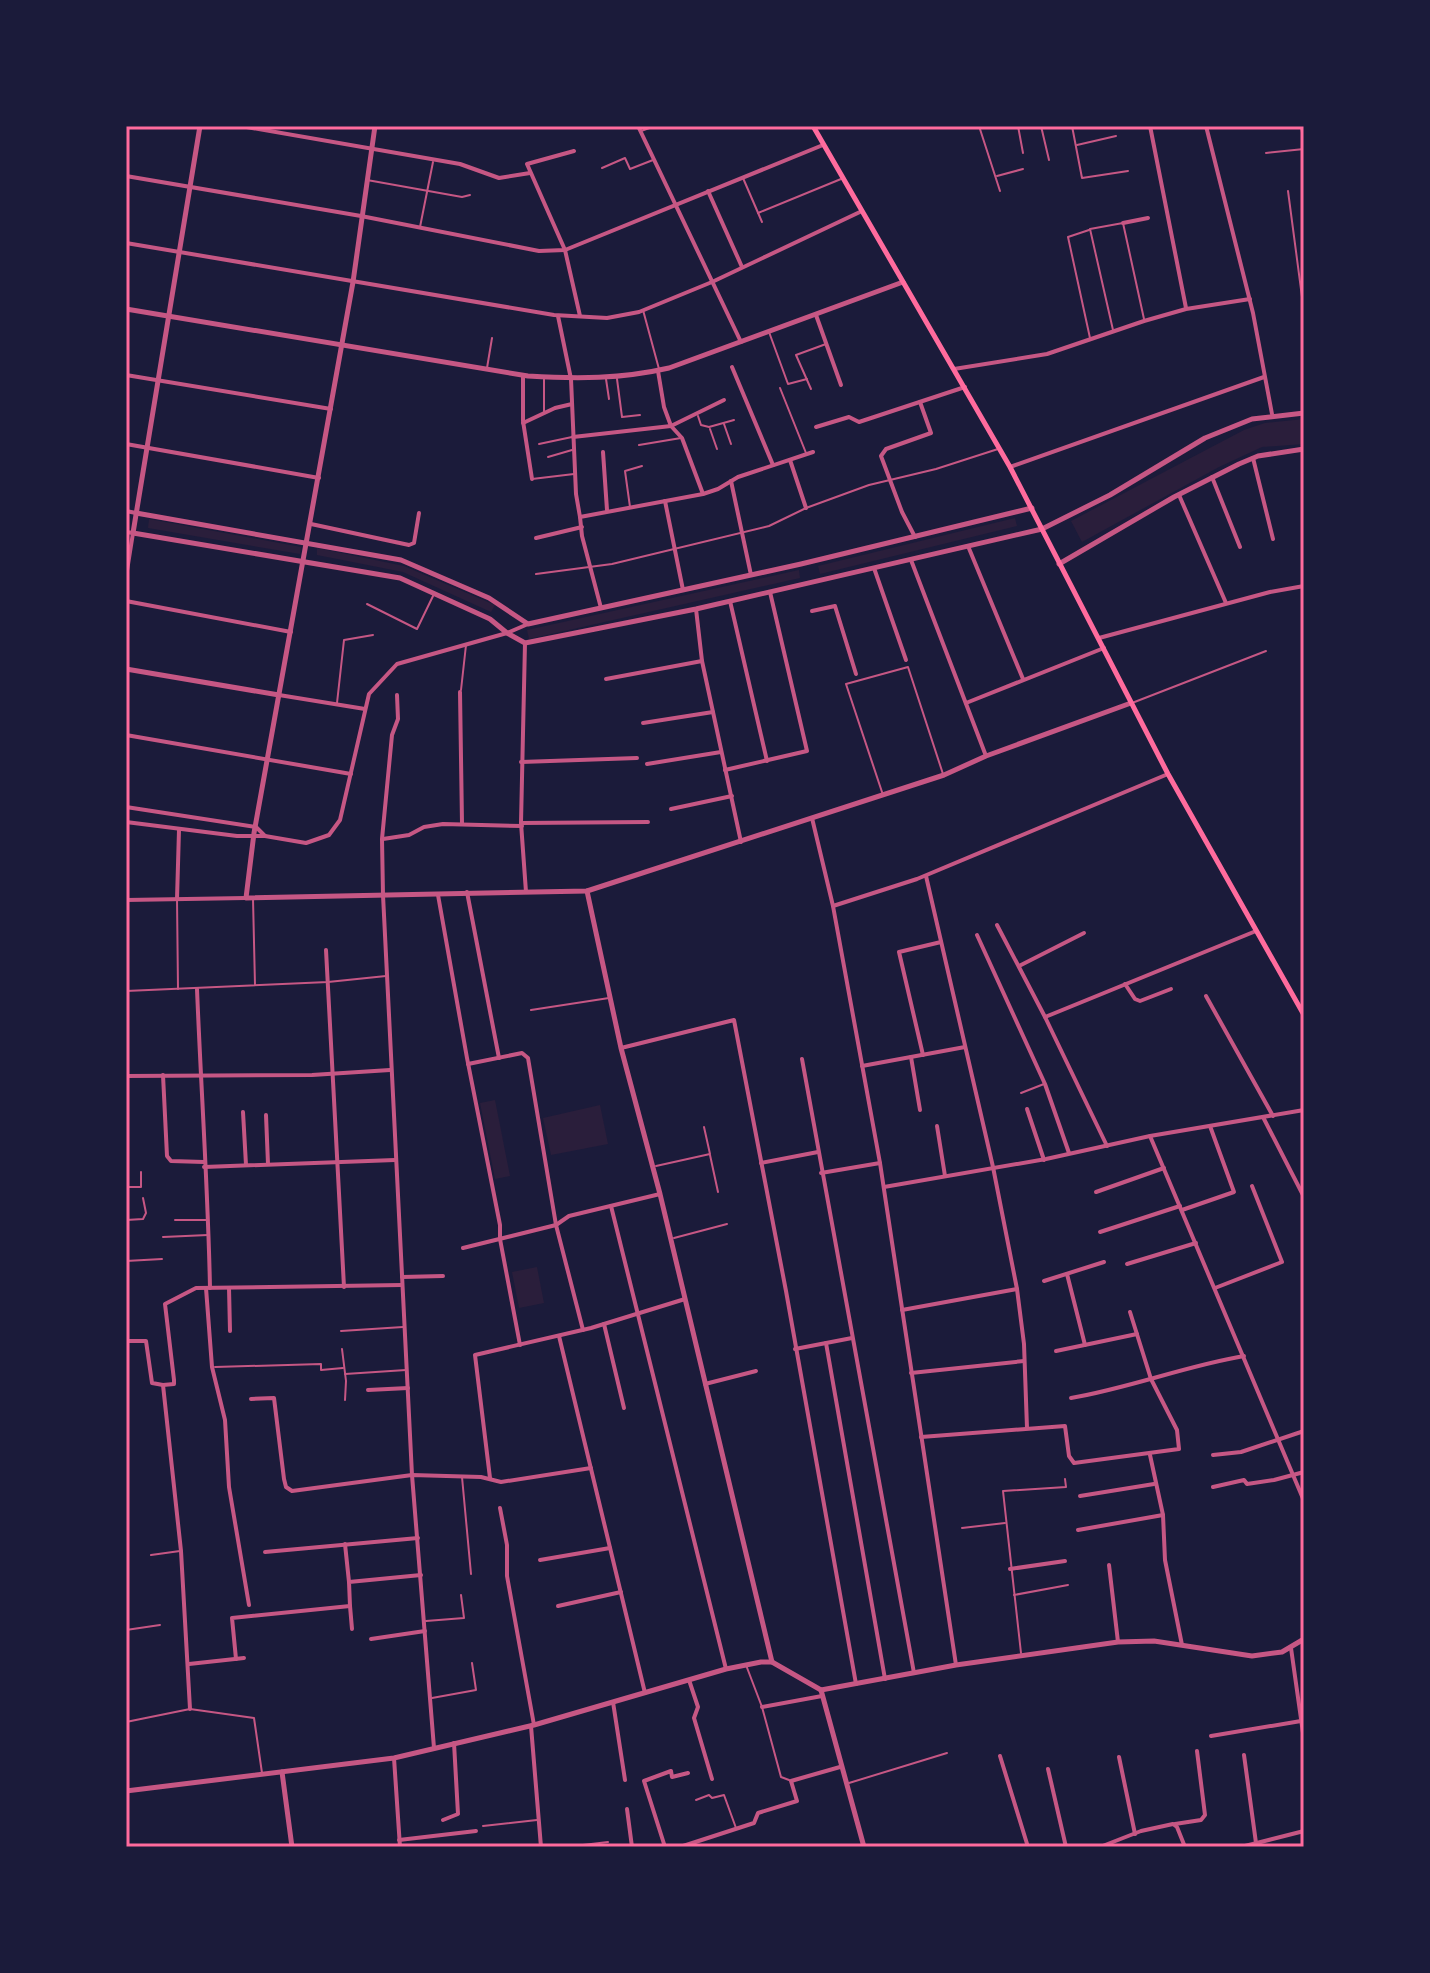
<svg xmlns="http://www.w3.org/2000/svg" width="1430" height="1973" viewBox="0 0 1430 1973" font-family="Inter,sans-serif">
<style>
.green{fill:#2a1e3b}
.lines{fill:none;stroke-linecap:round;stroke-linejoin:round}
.service{stroke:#c65784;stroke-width:2}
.minor{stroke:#c65784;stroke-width:4}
.tertiary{stroke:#c65784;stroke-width:5}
.secondary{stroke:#ff6b9d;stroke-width:5}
.neatline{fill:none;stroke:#ff6b9d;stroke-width:3}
</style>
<rect width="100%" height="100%" fill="#1b1b3a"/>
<g class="green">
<polygon points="1304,419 1304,444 1262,447 1219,467 1082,542 1071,521 1244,430 1265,423"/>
<polygon points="1015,518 1017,526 820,574 818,566"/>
<polygon points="149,519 301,547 300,554 148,528"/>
<polygon points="317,548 404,566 495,605 491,612 403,572 317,555"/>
<polygon points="799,570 800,578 529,639 527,630"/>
<polygon points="495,1100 510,1176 495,1179 480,1103"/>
<polygon points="600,1105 608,1144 551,1155 543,1118"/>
<polygon points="537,1267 544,1303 519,1308 512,1272"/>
</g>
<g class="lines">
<g class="service">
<polyline points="979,126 1000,191"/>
<polyline points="1018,126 1023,153"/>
<polyline points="1041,126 1049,160"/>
<polyline points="1072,126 1082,178 1128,171"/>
<polyline points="641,131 655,126"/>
<polyline points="1077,145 1116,136"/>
<polyline points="1266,153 1304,149"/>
<polyline points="602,168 625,158 630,169 653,160"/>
<polyline points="997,176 1023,169"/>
<polyline points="743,178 762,222"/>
<polyline points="367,180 462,197 470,195"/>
<polyline points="1288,191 1304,312"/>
<polyline points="758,213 841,179"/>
<polyline points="420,227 433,162"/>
<polyline points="1089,230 1068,237 1090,338"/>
<polyline points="643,310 659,369"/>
<polyline points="1113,330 1090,229 1123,223 1144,319"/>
<polyline points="769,332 788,384 807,379"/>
<polyline points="487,368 492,338"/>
<polyline points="544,379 544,412"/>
<polyline points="606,379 609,399"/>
<polyline points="617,379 622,417 640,415"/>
<polyline points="780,388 806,453"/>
<polyline points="811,389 796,355 826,344"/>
<polyline points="698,416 701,425 709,427 734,420"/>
<polyline points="724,424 731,444"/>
<polyline points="710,429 717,449"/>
<polyline points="539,444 572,437"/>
<polyline points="639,445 681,438"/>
<polyline points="548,457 572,450"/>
<polyline points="532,479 574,474"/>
<polyline points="630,507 625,471 642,466"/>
<polyline points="536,574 612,564 769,526 806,508 869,485 936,469 998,449"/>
<polyline points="367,604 417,629 434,594"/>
<polyline points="461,690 466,645"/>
<polyline points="337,703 344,640 373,635"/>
<polyline points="1132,703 1266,651"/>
<polyline points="883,795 846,684 908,667 943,774"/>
<polyline points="177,899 178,989"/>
<polyline points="253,899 255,985"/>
<polyline points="126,991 328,982 386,976"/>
<polyline points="531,1010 609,998"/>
<polyline points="1021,1093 1044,1084"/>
<polyline points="710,1155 718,1192"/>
<polyline points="656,1166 710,1154 704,1127"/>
<polyline points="126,1187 141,1187 141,1172"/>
<polyline points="126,1220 143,1219 146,1213 143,1198"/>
<polyline points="175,1220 207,1220"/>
<polyline points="163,1237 208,1235"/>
<polyline points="674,1238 727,1224"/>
<polyline points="126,1261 162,1259"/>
<polyline points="341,1331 403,1327"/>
<polyline points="342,1349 346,1381 345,1400"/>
<polyline points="215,1367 321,1364 321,1370 343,1368"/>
<polyline points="345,1374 406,1370"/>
<polyline points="462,1477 471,1574"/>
<polyline points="962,1528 1005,1523"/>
<polyline points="151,1555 180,1551"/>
<polyline points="1014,1595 1068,1585"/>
<polyline points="426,1621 464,1618 461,1595"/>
<polyline points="126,1630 160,1625"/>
<polyline points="1021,1653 1003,1491 1066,1487 1065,1479"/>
<polyline points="746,1665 762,1707 781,1777 789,1780"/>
<polyline points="432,1698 476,1690 472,1663"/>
<polyline points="126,1722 190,1709 254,1718 262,1773"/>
<polyline points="849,1783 947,1753"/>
<polyline points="696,1800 709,1795 712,1798 724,1795 736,1828"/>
<polyline points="483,1826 537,1820"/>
<polyline points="566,1847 608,1842"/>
</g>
<g class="minor">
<polyline points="241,126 460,164 499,178 530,173"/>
<polyline points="638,126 741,342"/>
<polyline points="1150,126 1186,308"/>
<polyline points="1206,126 1253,313 1272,414"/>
<polyline points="1302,126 1304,139"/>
<polyline points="574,151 527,164 565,250 580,316"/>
<polyline points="126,176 361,216 539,251 565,250 823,145"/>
<polyline points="708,191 742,267"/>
<polyline points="1123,223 1148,218"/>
<polyline points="126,243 554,315 607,318 639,312 712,282 862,211"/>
<polyline points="816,315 841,385"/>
<polyline points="558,316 571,379 576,494 580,517"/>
<polyline points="732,367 773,465"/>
<polyline points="954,369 1047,354 1144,321 1186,309 1250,299"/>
<polyline points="658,371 664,407 671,426 682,438 703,494"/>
<polyline points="126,375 331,409"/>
<polyline points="523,375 523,421 532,479"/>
<polyline points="523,423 555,408 572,404"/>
<polyline points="816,427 849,417 859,422 965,387"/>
<polyline points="573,437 671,426 724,400"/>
<polyline points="126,444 319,478"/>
<polyline points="603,452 607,510"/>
<polyline points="1253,458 1273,539"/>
<polyline points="790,460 806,508"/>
<polyline points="1010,467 1264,377"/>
<polyline points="1212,477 1240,547"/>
<polyline points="731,481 751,575"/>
<polyline points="1179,495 1226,603"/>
<polyline points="665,501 683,590"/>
<polyline points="126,511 136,513"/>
<polyline points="311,524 409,545 414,543 419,513"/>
<polyline points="126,532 133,533 126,577"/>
<polyline points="915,537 902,512 881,456 886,449 931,433 920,402"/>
<polyline points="536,538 582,527"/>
<polyline points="968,546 1023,679"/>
<polyline points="911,560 986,756"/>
<polyline points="874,568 906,660"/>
<polyline points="126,601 291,632"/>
<polyline points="730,601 767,761"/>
<polyline points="601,608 582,536 580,517 703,494 718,489 738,477 813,452"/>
<polyline points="696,609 702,661 741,842"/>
<polyline points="812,611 835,606 856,674"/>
<polyline points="1099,638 1270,592 1304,586"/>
<polyline points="525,643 521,823 526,892"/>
<polyline points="606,679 702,661"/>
<polyline points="460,692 462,823"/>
<polyline points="279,695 365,709"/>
<polyline points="397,695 398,719 392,735 382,839 383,895 412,1475 434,1748"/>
<polyline points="966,703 1104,648"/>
<polyline points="643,723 713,712"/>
<polyline points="126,735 351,774"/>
<polyline points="521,762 637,758"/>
<polyline points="647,764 721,752"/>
<polyline points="725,770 807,751 770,592"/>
<polyline points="126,807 256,827 265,836"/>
<polyline points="671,809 732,796"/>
<polyline points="812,818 833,906 880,1163 956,1665"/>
<polyline points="126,822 237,836 265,836 306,843 329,835 340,820 369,694 397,664 507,633 528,624"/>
<polyline points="521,823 648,822"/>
<polyline points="383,839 409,835 424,827 443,824 522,826"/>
<polyline points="926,876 993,1167 1017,1289 1024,1344 1027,1428"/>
<polyline points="467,892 499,1058"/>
<polyline points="438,895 467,1058 500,1225 500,1239 520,1345"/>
<polyline points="177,899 179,830"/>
<polyline points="126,900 246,898"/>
<polyline points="833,906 917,879 1168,774"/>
<polyline points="997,925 1045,1017 1107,1146"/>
<polyline points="977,935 1045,1084 1069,1153"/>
<polyline points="326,950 344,1287"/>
<polyline points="1019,966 1084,933"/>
<polyline points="1125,984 1135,999 1140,1001 1171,989"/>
<path d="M197 989C201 1089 208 1188 210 1288"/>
<polyline points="1206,996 1273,1116"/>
<polyline points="1045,1017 1256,931"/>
<polyline points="621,1048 734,1020 786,1291 856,1684"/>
<polyline points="923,1055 899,952 941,942"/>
<polyline points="911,1057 920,1110"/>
<polyline points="802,1059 914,1673"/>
<polyline points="468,1064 522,1053 528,1058 556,1225 583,1330"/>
<polyline points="862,1066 965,1047"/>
<polyline points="163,1075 167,1156 171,1161 204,1162"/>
<polyline points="126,1076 312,1075 390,1070"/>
<polyline points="1027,1109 1044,1160"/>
<polyline points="243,1112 246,1165"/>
<polyline points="266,1115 268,1164"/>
<polyline points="1263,1117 1304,1197"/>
<polyline points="937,1126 945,1176"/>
<polyline points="1150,1136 1304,1501"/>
<polyline points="761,1163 818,1152"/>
<polyline points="204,1167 395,1160"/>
<polyline points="821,1173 880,1163"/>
<polyline points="884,1187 1046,1159 1150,1136 1304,1110"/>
<polyline points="1096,1192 1164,1168"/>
<polyline points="611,1206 726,1669"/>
<polyline points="1182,1210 1234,1192 1210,1126"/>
<polyline points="1100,1232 1180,1206"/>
<polyline points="463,1248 556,1225 569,1216 660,1194"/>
<polyline points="1127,1264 1196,1243"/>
<polyline points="1067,1274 1085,1345"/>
<polyline points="402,1277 443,1276"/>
<polyline points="1044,1281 1104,1262"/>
<polyline points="206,1288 212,1367 225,1420 229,1487 249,1605"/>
<polyline points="229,1288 230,1331"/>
<polyline points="1215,1288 1282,1262 1252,1186"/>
<polyline points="902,1310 1017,1289"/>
<polyline points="604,1324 624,1408"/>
<polyline points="559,1336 645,1693"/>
<polyline points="126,1341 146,1341 152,1383 163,1385 181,1551 190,1709"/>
<polyline points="826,1343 885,1679"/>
<polyline points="795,1349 852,1338"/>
<polyline points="1056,1351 1137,1334"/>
<polyline points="911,1373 1024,1361"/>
<polyline points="705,1384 756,1371"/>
<polyline points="163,1385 174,1384 174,1380 165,1304 196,1288 402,1285"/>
<polyline points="368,1390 408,1388"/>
<path d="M1071 1398C1130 1388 1185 1366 1244 1356"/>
<polyline points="251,1399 274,1398 284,1479 286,1487 292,1491 412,1475 481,1477 501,1482 591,1468"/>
<polyline points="921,1437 1065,1426 1069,1456 1074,1463 1179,1449 1177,1430 1151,1379 1130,1312"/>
<polyline points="1150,1455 1163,1515 1165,1560 1182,1645"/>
<polyline points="1213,1455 1241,1452 1304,1431"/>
<polyline points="490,1478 475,1355 591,1328 685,1299"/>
<polyline points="1213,1487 1244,1480 1247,1484 1274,1480 1304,1472"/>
<polyline points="1080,1496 1154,1484"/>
<polyline points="500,1508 507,1545 507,1576 534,1725"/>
<polyline points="1078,1530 1163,1515"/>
<polyline points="345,1544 349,1582"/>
<polyline points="265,1552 418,1538"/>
<polyline points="540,1560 610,1548"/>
<polyline points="1109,1565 1118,1642"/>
<polyline points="1010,1569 1065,1561"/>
<polyline points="350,1606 352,1629"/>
<polyline points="558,1606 621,1592"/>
<polyline points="371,1639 425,1631"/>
<polyline points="1291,1648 1304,1740"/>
<polyline points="236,1659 232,1618 350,1606 349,1582 421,1575"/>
<polyline points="189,1664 244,1658"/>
<polyline points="689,1680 698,1707 694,1718 712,1779"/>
<polyline points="613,1702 625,1780"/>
<polyline points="762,1707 822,1696"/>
<polyline points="531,1726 541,1847"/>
<polyline points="1211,1736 1301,1721"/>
<polyline points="1244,1755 1256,1843"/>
<polyline points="1000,1756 1028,1847"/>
<polyline points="1119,1757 1135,1834"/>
<polyline points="394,1758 400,1847"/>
<polyline points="1048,1769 1066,1847"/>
<polyline points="627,1809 632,1847"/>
<polyline points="443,1820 458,1814 454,1743"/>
<polyline points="1175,1824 1201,1820 1205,1815 1197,1751"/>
<polyline points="399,1840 476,1831"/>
<polyline points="665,1847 644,1781 671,1771 672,1777 688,1773"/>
<polyline points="680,1847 754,1823 758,1813 797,1801 791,1781 840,1767"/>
<polyline points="1100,1847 1141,1831 1173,1824 1177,1827 1185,1847"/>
<polyline points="1241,1847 1304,1831"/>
</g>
<g class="tertiary">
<polyline points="200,126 133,533 400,578 490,619 507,633 525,643 696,609 1042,529 1110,495 1205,438 1252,419 1304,413"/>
<polyline points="375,126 353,282 254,833 246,898 587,891 944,775 986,756 1131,703"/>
<path d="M126 309 528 376C577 379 621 379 669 368L903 282"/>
<polyline points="136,513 401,560 489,598 528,624 801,564 1032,508"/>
<polyline points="1059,564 1174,497 1239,464 1258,456 1304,449"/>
<polyline points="126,669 279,695"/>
<polyline points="587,891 621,1048 660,1194 772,1662"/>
<polyline points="821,1690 864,1847"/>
<polyline points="282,1772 292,1847"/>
<polyline points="126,1791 394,1758 534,1725 726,1669 761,1662 772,1662 821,1690 956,1665 1118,1642 1154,1641 1252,1656 1282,1652 1304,1639"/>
</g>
<polyline class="secondary" points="813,126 1010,467 1168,774 1304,1015"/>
</g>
<rect width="1430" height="1973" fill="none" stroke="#1b1b3a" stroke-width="256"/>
<rect x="128" y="128" width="1174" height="1717" class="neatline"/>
</svg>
